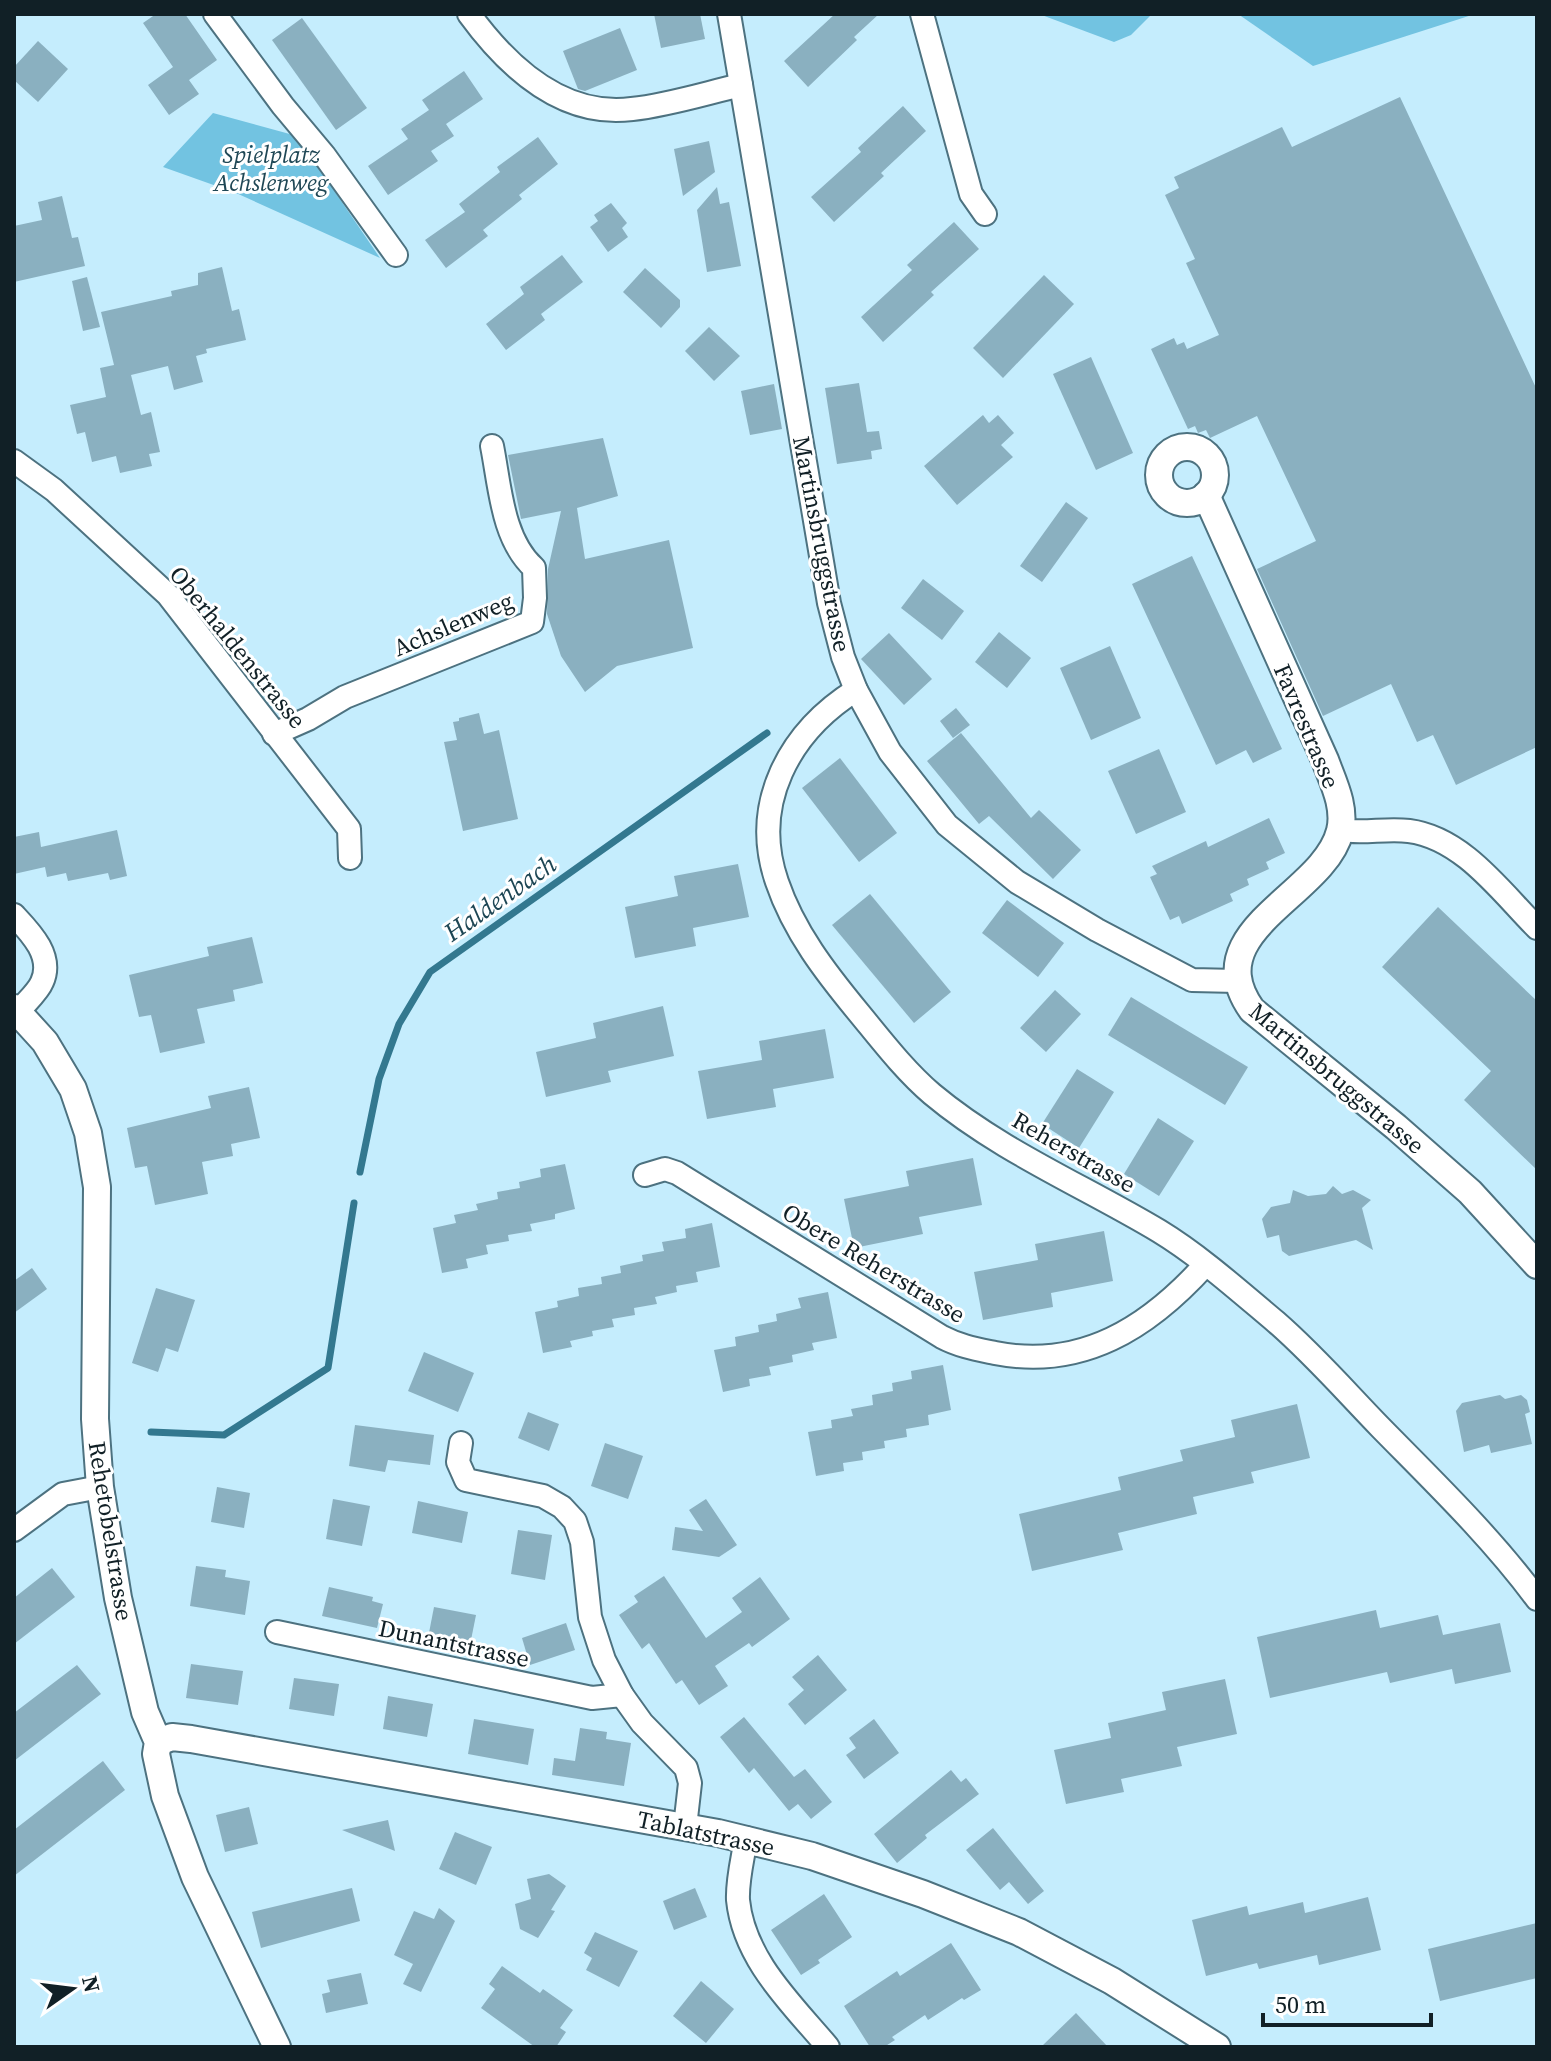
<svg xmlns="http://www.w3.org/2000/svg" width="1551" height="2061" viewBox="0 0 1551 2061" font-family="'Source Serif 4',serif">
<style>
.green{fill:#72c3e1}
.lines{fill:none;stroke-linecap:round;stroke-linejoin:round}
.stream{stroke:#33788f;stroke-width:7}
.building{fill:#8ab0c0}
.minor-casing{stroke:#4d7280;stroke-width:26}
.tertiary-casing{stroke:#4d7280;stroke-width:30}
.minor{stroke:#fff;stroke-width:22}
.tertiary{stroke:#fff;stroke-width:26}
.labels{text-anchor:middle;dominant-baseline:central;stroke-width:6;stroke-linejoin:round;paint-order:stroke}
.park-label{font-size:24px;font-style:italic;fill:#1f4755;stroke:#fff}
.street-label{font-size:24px;fill:#112026;stroke:#fff}
.water-label{font-size:26px;font-style:italic;fill:#1d4654;stroke:#fff}
</style>
<rect width="100%" height="100%" fill="#c5edfd"/>
<g class="green">
<polygon points="1039,14 1152,14 1131,35 1114,42"/>
<polygon points="1238,14 1475,14 1313,66"/>
<polygon points="213,113 297,136 380,258 236,193 163,167"/>
</g>
<g class="lines">
<g class="stream">
<polyline points="360,1172 379,1079 399,1024 430,972 767,733"/>
<polyline points="151,1432 224,1435 328,1368 354,1203"/>
</g>
</g>
<g class="building">
<polygon points="156,14 185,14 217,60 189,80 199,94 169,115 148,85 173,67 143,23"/>
<polygon points="654,14 700,14 705,39 661,48"/>
<polygon points="835,14 879,14 854,37 857,40 808,87 784,61"/>
<polygon points="302,18 367,108 336,130 272,40"/>
<polygon points="620,28 637,70 585,91 578,89 563,51"/>
<polygon points="38,41 68,69 38,102 14,80 14,67"/>
<polygon points="464,71 483,99 446,124 454,136 431,151 438,161 388,195 368,166 408,139 401,129 429,110 422,100"/>
<polygon points="1400,97 1537,390 1537,747 1456,785 1433,735 1417,742 1391,684 1323,716 1257,569 1316,541 1257,416 1210,438 1206,430 1198,433 1195,426 1188,429 1151,349 1174,338 1177,345 1184,342 1187,349 1219,335 1186,263 1195,259 1165,195 1179,188 1174,177 1282,127 1292,147"/>
<polygon points="903,106 926,131 881,173 884,176 834,222 811,197 861,152 858,148"/>
<polygon points="538,137 558,164 519,195 522,199 483,230 488,236 446,268 425,240 465,212 459,204 500,172 497,167"/>
<polygon points="709,141 715,172 683,196 674,149"/>
<polygon points="717,187 720,204 729,202 741,266 707,272 697,210"/>
<polygon points="62,196 72,238 78,237 85,266 14,282 14,226 42,220 38,202"/>
<polygon points="611,203 627,223 622,228 628,237 608,252 590,227 598,221 594,215"/>
<polygon points="954,222 979,249 931,292 934,295 883,342 861,317 912,270 907,265"/>
<polygon points="562,255 583,282 541,314 545,320 506,350 486,324 524,294 520,287"/>
<polygon points="222,267 232,311 239,309 246,340 206,349 207,353 196,356 203,382 174,390 168,366 131,375 141,415 151,412 160,452 149,454 152,466 120,473 116,456 92,462 85,432 77,434 70,405 106,397 100,368 114,365 101,312 172,296 171,291 198,285 198,273"/>
<polygon points="645,268 680,300 680,307 661,328 623,292"/>
<polygon points="1044,275 1074,304 1003,378 973,348"/>
<polygon points="87,277 100,327 83,331 72,281"/>
<polygon points="709,327 740,356 714,381 685,351"/>
<polygon points="1091,357 1133,453 1096,470 1053,374"/>
<polygon points="859,383 867,432 879,431 882,449 871,451 872,459 837,464 825,388"/>
<polygon points="774,384 782,429 750,435 741,391"/>
<polygon points="983,415 989,423 998,415 1014,433 1001,445 1013,457 957,505 924,466"/>
<polygon points="603,438 618,496 577,508 585,559 669,540 693,648 617,666 585,692 561,656 547,614 548,569 561,511 521,519 508,455"/>
<polygon points="1066,502 1088,518 1042,582 1020,566"/>
<polygon points="1192,556 1282,749 1253,763 1246,750 1216,765 1132,584"/>
<polygon points="923,579 964,611 942,640 901,608"/>
<polygon points="999,632 1031,658 1007,688 975,662"/>
<polygon points="889,633 932,679 904,705 861,659"/>
<polygon points="1110,646 1141,718 1091,740 1060,668"/>
<polygon points="956,708 970,725 953,738 940,721"/>
<polygon points="479,713 484,734 499,730 518,819 463,831 444,742 457,740 453,722 459,721 459,718"/>
<polygon points="961,733 1031,818 1039,810 1081,850 1053,879 989,816 979,824 927,761"/>
<polygon points="1159,749 1186,812 1136,834 1108,771"/>
<polygon points="840,758 897,833 859,862 802,788"/>
<polygon points="1269,818 1285,853 1266,862 1269,869 1247,879 1249,885 1230,894 1233,901 1182,924 1179,916 1170,920 1150,877 1157,874 1152,866 1206,841 1208,847"/>
<polygon points="117,830 127,876 110,880 108,873 68,881 66,873 47,877 45,867 14,874 14,837 39,832 41,847"/>
<polygon points="738,864 749,917 693,928 696,946 635,958 625,907 678,896 674,876"/>
<polygon points="870,894 951,992 914,1023 832,925"/>
<polygon points="1007,900 1064,943 1038,977 982,933"/>
<polygon points="1438,907 1537,1001 1537,1170 1464,1100 1491,1071 1382,967"/>
<polygon points="252,937 263,983 233,990 235,1001 197,1009 205,1043 160,1053 151,1015 139,1017 129,975 209,956 207,947"/>
<polygon points="1055,990 1081,1014 1046,1052 1020,1028"/>
<polygon points="1131,997 1248,1067 1225,1105 1108,1035"/>
<polygon points="663,1006 674,1056 608,1071 611,1082 546,1097 536,1052 596,1038 593,1023"/>
<polygon points="825,1029 834,1078 773,1089 776,1107 707,1119 698,1071 762,1060 759,1041"/>
<polygon points="1077,1069 1114,1092 1079,1148 1042,1124"/>
<polygon points="249,1087 260,1138 231,1144 233,1156 202,1162 208,1194 155,1205 147,1166 135,1168 127,1128 211,1108 208,1096"/>
<polygon points="1158,1118 1194,1141 1159,1196 1124,1174"/>
<polygon points="973,1158 982,1205 919,1217 923,1234 854,1248 844,1199 909,1186 906,1171"/>
<polygon points="565,1164 575,1209 555,1214 555,1219 530,1224 532,1231 508,1235 509,1241 486,1245 488,1254 466,1259 468,1268 442,1273 433,1228 456,1223 454,1215 478,1210 476,1204 498,1199 497,1192 520,1188 519,1182 541,1177 540,1169"/>
<polygon points="1333,1186 1342,1194 1353,1190 1371,1200 1362,1208 1373,1250 1356,1240 1289,1256 1282,1251 1279,1235 1267,1238 1262,1219 1271,1207 1290,1203 1293,1190 1308,1196 1326,1194"/>
<polygon points="712,1223 720,1267 696,1272 698,1282 676,1286 677,1292 655,1297 657,1304 634,1308 635,1315 612,1319 614,1327 592,1331 593,1336 570,1341 572,1347 543,1353 535,1312 558,1307 557,1301 579,1296 578,1288 602,1284 601,1277 621,1273 620,1266 643,1261 642,1255 664,1251 662,1242 686,1238 685,1229"/>
<polygon points="1104,1231 1113,1281 1051,1293 1053,1307 983,1320 974,1272 1038,1260 1035,1244"/>
<polygon points="32,1268 47,1289 14,1313 14,1281"/>
<polygon points="156,1288 195,1300 178,1352 166,1348 158,1372 132,1363"/>
<polygon points="828,1292 837,1338 812,1343 814,1350 792,1355 793,1362 769,1367 771,1375 749,1379 750,1386 723,1392 714,1350 736,1346 735,1337 759,1332 758,1325 777,1321 776,1314 801,1308 798,1298"/>
<polygon points="424,1352 474,1373 458,1412 408,1391"/>
<polygon points="943,1365 951,1410 928,1415 929,1425 906,1429 907,1437 884,1441 885,1448 862,1452 863,1460 843,1463 844,1471 816,1476 808,1432 832,1428 831,1420 853,1416 851,1409 873,1405 872,1395 893,1391 892,1383 912,1379 911,1371"/>
<polygon points="1500,1395 1505,1399 1521,1395 1527,1400 1530,1412 1525,1414 1532,1444 1491,1453 1489,1445 1464,1452 1456,1411 1462,1403"/>
<polygon points="1297,1404 1310,1458 1251,1472 1254,1483 1193,1497 1197,1514 1118,1533 1123,1550 1032,1571 1019,1514 1121,1490 1118,1477 1183,1461 1180,1450 1235,1437 1231,1420"/>
<polygon points="528,1412 559,1424 549,1451 518,1438"/>
<polygon points="355,1425 434,1435 430,1465 388,1460 385,1472 349,1466"/>
<polygon points="605,1443 643,1456 628,1499 591,1486"/>
<polygon points="217,1487 250,1493 244,1528 211,1522"/>
<polygon points="333,1499 370,1506 362,1546 326,1539"/>
<polygon points="706,1499 737,1545 719,1557 672,1550 675,1527 703,1531 689,1510"/>
<polygon points="418,1501 468,1512 462,1543 412,1533"/>
<polygon points="518,1530 552,1535 545,1580 511,1574"/>
<polygon points="196,1566 226,1570 225,1577 250,1581 245,1615 190,1606"/>
<polygon points="52,1568 75,1597 14,1644 14,1598"/>
<polygon points="664,1576 706,1638 742,1612 732,1598 760,1577 790,1619 752,1647 749,1643 715,1666 728,1686 699,1705 682,1680 676,1684 649,1643 642,1649 619,1615 638,1602 634,1596"/>
<polygon points="329,1587 373,1597 372,1601 383,1604 377,1628 322,1616"/>
<polygon points="434,1607 476,1615 469,1650 427,1643"/>
<polygon points="1376,1610 1380,1628 1438,1615 1443,1635 1500,1623 1511,1672 1455,1684 1452,1669 1390,1683 1387,1672 1270,1698 1257,1637"/>
<polygon points="566,1623 575,1650 530,1665 522,1638"/>
<polygon points="818,1655 847,1690 805,1725 788,1704 804,1690 792,1677"/>
<polygon points="191,1664 243,1671 238,1705 186,1698"/>
<polygon points="77,1665 101,1694 14,1761 14,1713"/>
<polygon points="294,1678 339,1684 334,1716 289,1709"/>
<polygon points="1225,1679 1237,1734 1177,1747 1182,1766 1121,1779 1124,1792 1066,1804 1054,1750 1111,1738 1108,1723 1166,1710 1162,1692"/>
<polygon points="388,1696 433,1704 427,1737 383,1729"/>
<polygon points="744,1717 794,1777 805,1769 832,1802 811,1819 798,1804 789,1811 754,1768 749,1773 720,1737"/>
<polygon points="474,1719 534,1729 528,1765 468,1754"/>
<polygon points="874,1719 899,1753 864,1779 846,1755 856,1748 849,1738"/>
<polygon points="580,1728 607,1732 606,1739 631,1743 624,1786 552,1775 554,1758 575,1761"/>
<polygon points="103,1761 125,1790 14,1876 14,1830"/>
<polygon points="951,1770 961,1782 966,1778 979,1794 925,1835 927,1838 897,1863 874,1834"/>
<polygon points="249,1807 258,1844 225,1852 216,1815"/>
<polygon points="388,1820 395,1851 342,1830"/>
<polygon points="993,1828 1044,1891 1028,1904 1009,1882 1000,1890 966,1850"/>
<polygon points="455,1832 492,1847 476,1885 439,1869"/>
<polygon points="549,1874 566,1886 551,1910 555,1911 538,1938 520,1929 515,1904 531,1899 527,1879"/>
<polygon points="352,1888 360,1921 261,1948 252,1912"/>
<polygon points="695,1888 707,1917 674,1930 663,1901"/>
<polygon points="824,1894 852,1937 818,1960 820,1963 801,1975 771,1930"/>
<polygon points="1368,1897 1381,1950 1319,1965 1317,1955 1259,1969 1257,1963 1206,1976 1192,1920 1247,1906 1249,1915 1303,1902 1305,1913"/>
<polygon points="439,1908 455,1921 421,1992 403,1984 413,1964 394,1955 414,1911 434,1919"/>
<polygon points="1537,1923 1537,1978 1440,2001 1428,1949"/>
<polygon points="595,1932 638,1951 619,1987 586,1970 592,1958 584,1953"/>
<polygon points="951,1943 981,1990 964,2000 962,1998 928,2020 925,2015 892,2037 895,2040 884,2047 870,2047 844,2006 897,1971 900,1976"/>
<polygon points="502,1966 540,1993 543,1989 573,2010 560,2028 566,2032 556,2047 535,2047 481,2008 495,1989 489,1984"/>
<polygon points="361,1973 368,2004 326,2013 322,1994 330,1992 327,1980"/>
<polygon points="701,1981 734,2009 706,2043 673,2016"/>
<polygon points="1076,2013 1108,2047 1041,2047"/>
</g>
<g class="lines">
<g class="minor-casing">
<g id="minor">
<polyline points="215,14 283,106 324,155 396,255"/>
<path d="M469 14C507 66 562 118 632 109 669 105 706 93 741 85"/>
<polyline points="729,14 829,603 843,657 856,690 890,752 947,825 1017,882 1097,930 1192,980 1237,981"/>
<polyline points="922,14 971,194 985,214"/>
<polyline points="14,461 54,490 168,595 349,829 350,858"/>
<path d="M856 690C789 732 750 804 777 882 794 932 826 973 859 1013 882 1041 905 1071 932 1094 1000 1151 1084 1186 1159 1231 1200 1256 1239 1291 1276 1322 1314 1355 1346 1392 1381 1428 1435 1483 1491 1537 1537 1599"/>
<path d="M274 734 308 719 345 697 532 622 535 598 534 568C502 539 500 486 492 446"/>
<path d="M1340 830C1363 834 1386 828 1409 831 1463 838 1501 892 1537 928"/>
<path d="M14 915C30 932 54 956 42 982 38 992 25 1003 18 1012"/>
<path d="M645 1175 665 1169 677 1173 942 1337C959 1346 976 1349 995 1353 1082 1370 1148 1328 1205 1265"/>
<polyline points="461,1443 458,1462 466,1480 543,1496 562,1507 575,1521 582,1542 590,1617 604,1660 622,1695 642,1723 686,1768 690,1783 685,1827"/>
<polyline points="14,1530 63,1494 100,1487"/>
<polyline points="277,1632 592,1698 622,1695"/>
<path d="M746 1838C743 1858 737 1880 738 1900 744 1960 792 2004 828 2047"/>
</g>
</g>
<g class="tertiary-casing">
<g id="tertiary">
<circle cx="1187" cy="475" r="28"/>
<path d="M1206 495 1325 760C1333 782 1346 807 1340 831 1324 896 1195 930 1252 1010L1396 1127 1470 1192 1537 1265"/>
<polyline points="14,1008 45,1042 73,1089 88,1133 97,1187 95,1419 100,1487 118,1598 145,1712 158,1742 156,1754 165,1796 195,1877 277,2047"/>
<polyline points="158,1742 172,1737 191,1739 718,1833 812,1856 923,1894 1019,1932 1112,1981 1217,2047"/>
</g>
</g>
<use href="#minor" class="minor"/>
<use href="#tertiary" class="tertiary"/>
</g>
<g class="labels">
<g class="park-label">
<text x="271" y="154">Spielplatz<tspan x="271" dy="28">Achslenweg</tspan></text>
</g>
<g class="street-label">
<text transform="translate(822 544) rotate(79)">Martinsbruggstrasse</text>
<text transform="translate(453 624) rotate(-23)">Achslenweg</text>
<text transform="translate(238 647) rotate(51)">Oberhaldenstrasse</text>
<text transform="translate(1307 726) rotate(67)">Favrestrasse</text>
<text transform="translate(1337 1078) rotate(40)">Martinsbruggstrasse</text>
<text transform="translate(1074 1152) rotate(30)">Reherstrasse</text>
<text transform="translate(874 1263) rotate(31)">Obere Reherstrasse</text>
<text transform="translate(111 1531) rotate(81)">Rehetobelstrasse</text>
<text transform="translate(454 1643) rotate(12)">Dunantstrasse</text>
<text transform="translate(706 1833) rotate(12)">Tablatstrasse</text>
</g>
<g class="water-label">
<text transform="translate(500 898) rotate(-35)">Haldenbach</text>
</g>
</g>
<rect width="1551" height="2061" fill="none" stroke="#112026" stroke-width="32"/>
<g transform="translate(72 1989) rotate(76)" stroke="#ffffff" stroke-width="6" paint-order="stroke">
<path d="M0-6L14 30L0 20L-14 30Z" fill="#112026"/>
<text y="-12" font-size="22" font-weight="bold" text-anchor="middle" fill="#112026">N</text>
</g>
<path d="M1263 2013v12h168v-12" fill="none" stroke="#112026" stroke-width="4"/>
<text x="1275" y="2013" font-size="24" fill="#112026" stroke="#ffffff" stroke-width="6" paint-order="stroke">50 m</text>
</svg>
